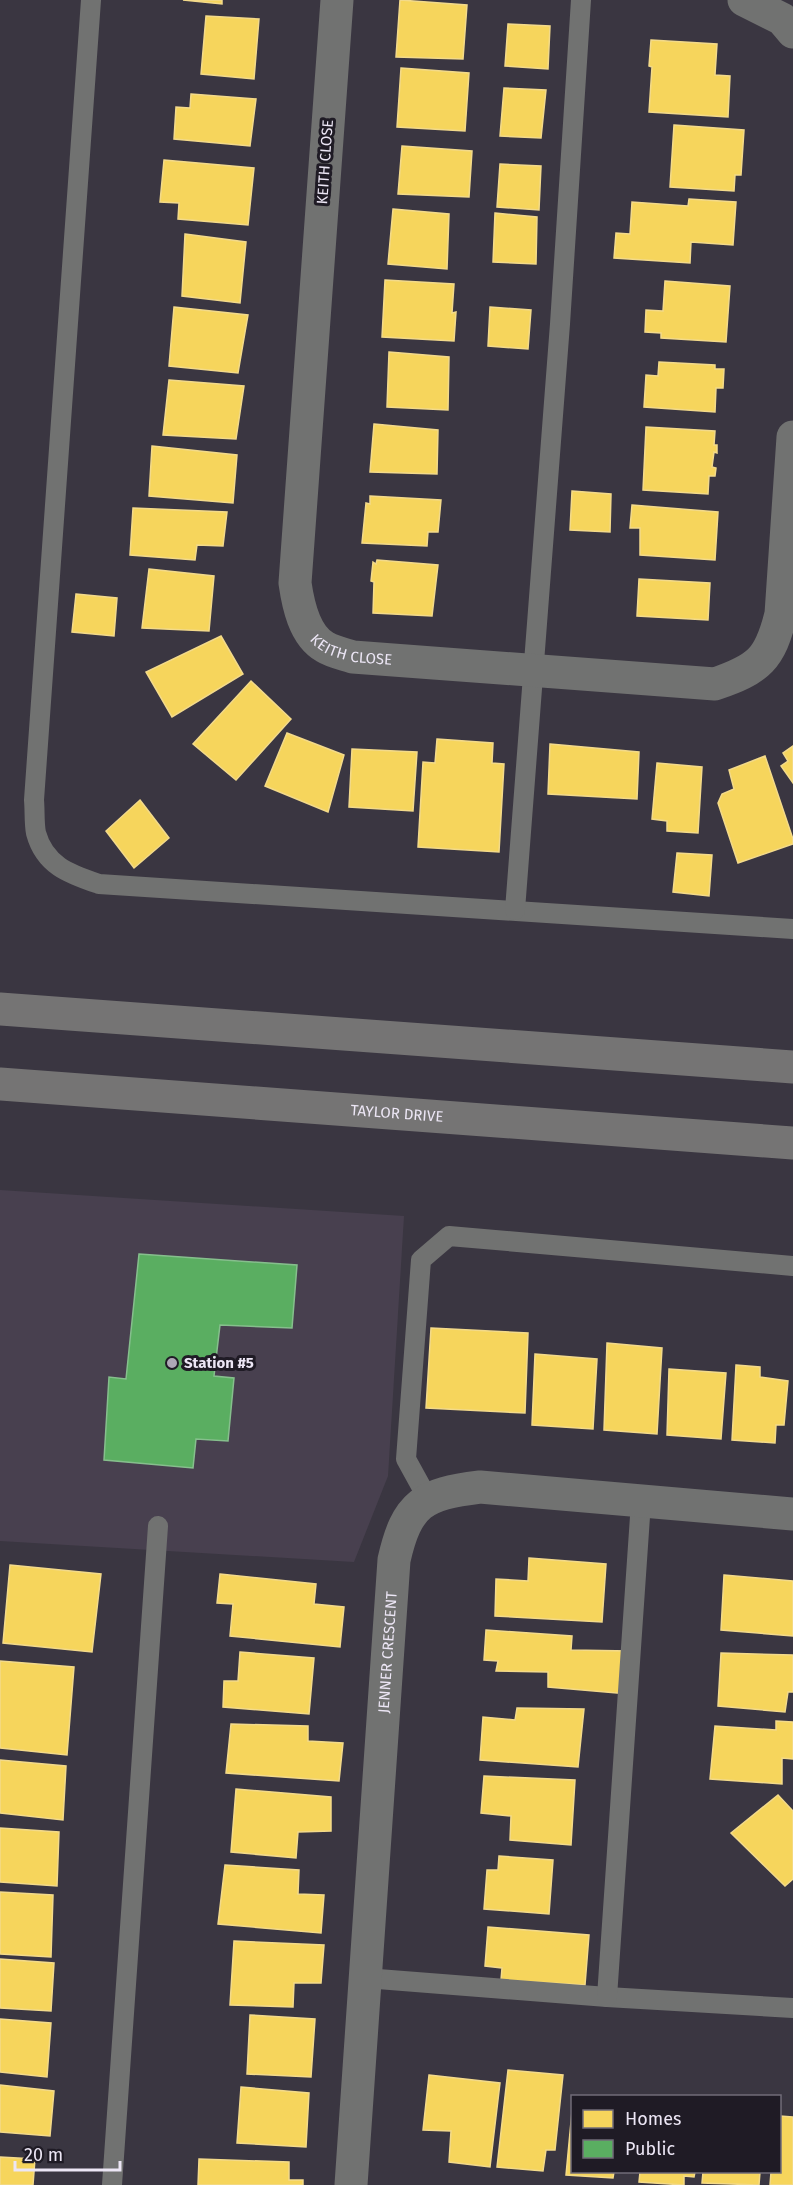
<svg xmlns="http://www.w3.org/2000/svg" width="793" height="2185" viewBox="0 0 793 2185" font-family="'Fira Sans',sans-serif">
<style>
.commercial{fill:#48404f}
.homes{fill:#f6d55c;stroke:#f3da8a;stroke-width:1.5}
.public{fill:#5aae61;stroke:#86bf8d;stroke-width:1.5}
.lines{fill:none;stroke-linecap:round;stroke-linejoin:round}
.service{stroke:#717271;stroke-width:20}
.minor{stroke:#717271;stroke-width:33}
.secondary{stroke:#757474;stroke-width:33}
.poi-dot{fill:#aea8b6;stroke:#1f1b25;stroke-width:2}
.labels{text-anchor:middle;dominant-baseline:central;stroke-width:6;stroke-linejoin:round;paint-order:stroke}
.street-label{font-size:15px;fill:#ece6f5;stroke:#1f1b25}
.poi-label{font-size:15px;font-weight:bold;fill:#ece6f5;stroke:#1f1b25;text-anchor:start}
</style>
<rect width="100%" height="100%" fill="#3a3641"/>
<polygon class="commercial" points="0,1190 404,1216 388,1476 354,1562 0,1541"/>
<g class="homes">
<polygon points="183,0 222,0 222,4"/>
<polygon points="400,0 467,5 463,59 396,57"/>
<polygon points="206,16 259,19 254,79 201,74"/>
<polygon points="508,24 550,26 548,69 505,66"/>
<polygon points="651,40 717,44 715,75 730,76 728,117 649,112 652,67 649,66"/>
<polygon points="401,68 469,73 465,131 397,127"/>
<polygon points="504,88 546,90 541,138 500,136"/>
<polygon points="191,94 256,99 250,146 174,139 176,107 190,108"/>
<polygon points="674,125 744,130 741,175 735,175 734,191 670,187"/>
<polygon points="402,146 472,151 469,197 398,194"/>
<polygon points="164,160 254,168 248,225 178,219 179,203 160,202"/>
<polygon points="500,164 541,166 539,210 497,207"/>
<polygon points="689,199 736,202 733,245 691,242 690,263 614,258 616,233 630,234 632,202 688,206"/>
<polygon points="393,209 449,214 447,269 388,264"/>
<polygon points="495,213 537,217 536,264 493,262"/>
<polygon points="185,234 246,242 240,303 182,296"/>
<polygon points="385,280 454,284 452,313 456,312 454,341 382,337"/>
<polygon points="665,281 730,286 726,342 661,338 661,333 645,332 646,310 663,311"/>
<polygon points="174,307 248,315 238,373 169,366"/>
<polygon points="490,307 531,310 528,349 488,346"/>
<polygon points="389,352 449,357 448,410 387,407"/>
<polygon points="659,362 715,365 715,369 724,369 723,388 716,388 715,412 644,407 646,375 658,376"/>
<polygon points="169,380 244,386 236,439 163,435"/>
<polygon points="374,424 438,430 437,474 370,472"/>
<polygon points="646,427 715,431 714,445 717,445 717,453 714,452 712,467 716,468 715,476 709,476 708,494 643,490"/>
<polygon points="152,446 237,455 233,503 149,496"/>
<polygon points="572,491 611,494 610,532 570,530"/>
<polygon points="370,496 441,500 438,532 428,532 427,546 362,543 366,503 370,504"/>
<polygon points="632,505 718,512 715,560 640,555 640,528 630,528"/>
<polygon points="133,508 227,512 223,546 197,545 195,560 130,555"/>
<polygon points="377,560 438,565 432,616 373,613 374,582 371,581 373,562 376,564"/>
<polygon points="149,569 214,576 209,631 142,628"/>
<polygon points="639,579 710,583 708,620 637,616"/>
<polygon points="76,594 117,598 114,636 72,632"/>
<polygon points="221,636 243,674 172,717 146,672"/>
<polygon points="251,681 291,719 236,780 193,744"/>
<polygon points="287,733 344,755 328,812 265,786"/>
<polygon points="437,739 493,743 492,763 504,764 499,852 418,847 423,762 435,763"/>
<polygon points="550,744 639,752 637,799 548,794"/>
<polygon points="793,746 793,783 781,766 788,761 783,753"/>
<polygon points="352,749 417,752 413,811 349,807"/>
<polygon points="765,756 793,839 793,844 738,863 718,803 722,794 734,789 729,770"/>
<polygon points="657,763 702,767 698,833 667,831 667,821 652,819"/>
<polygon points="140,800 169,838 134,868 106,831"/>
<polygon points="677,853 712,855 709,896 673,892"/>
<polygon points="431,1328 528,1333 525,1413 426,1408"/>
<polygon points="607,1343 662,1348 657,1434 604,1430"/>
<polygon points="535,1354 597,1359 593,1429 532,1425"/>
<polygon points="736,1365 760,1367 760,1377 788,1381 784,1425 776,1425 775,1443 732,1440"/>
<polygon points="669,1369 726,1373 721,1439 667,1435"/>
<polygon points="529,1558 606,1564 602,1622 495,1616 496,1579 528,1581"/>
<polygon points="10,1565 101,1574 92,1652 3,1643"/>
<polygon points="220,1574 316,1584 314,1604 344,1607 340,1647 230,1636 233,1604 217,1603"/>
<polygon points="724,1575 793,1581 793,1636 721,1630"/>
<polygon points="486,1630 572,1636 571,1650 630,1651 628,1694 548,1687 548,1672 496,1671 498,1661 484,1660"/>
<polygon points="240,1652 314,1658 309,1714 223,1707 224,1681 238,1681"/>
<polygon points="721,1653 793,1655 793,1692 788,1692 785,1712 718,1706"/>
<polygon points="0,1661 74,1667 67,1755 0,1748"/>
<polygon points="517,1708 584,1709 578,1767 480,1760 483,1717 515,1720"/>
<polygon points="776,1721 793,1722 793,1759 782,1758 782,1784 710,1779 715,1726 776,1730"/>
<polygon points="231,1724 308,1726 308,1741 343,1743 339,1781 226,1773"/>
<polygon points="0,1760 66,1766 63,1820 0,1813"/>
<polygon points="484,1776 575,1780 571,1845 510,1840 511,1816 481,1813"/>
<polygon points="236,1789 331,1797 331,1831 298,1832 296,1858 231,1852"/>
<polygon points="778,1795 793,1811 793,1879 785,1886 731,1833"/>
<polygon points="0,1828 59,1832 57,1886 0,1882"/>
<polygon points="499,1856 553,1860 549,1914 484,1909 487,1870 498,1870"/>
<polygon points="225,1865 299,1870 298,1894 324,1895 321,1933 218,1924"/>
<polygon points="0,1892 53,1895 51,1957 0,1954"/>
<polygon points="488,1927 589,1935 585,1985 501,1980 502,1968 485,1966"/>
<polygon points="234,1941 324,1945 321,1983 294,1983 293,2007 230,2005"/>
<polygon points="0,1959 54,1963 51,2011 0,2008"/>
<polygon points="250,2015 315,2019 311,2077 247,2074"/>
<polygon points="0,2019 51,2023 47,2077 0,2072"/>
<polygon points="508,2070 563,2075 555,2150 546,2150 543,2171 497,2167"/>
<polygon points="429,2075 500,2083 490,2167 449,2162 451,2131 423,2130"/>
<polygon points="0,2085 54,2091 50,2136 0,2132"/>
<polygon points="241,2087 309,2093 306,2147 237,2143"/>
<polygon points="572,2111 572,2172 614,2172 613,2178 566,2175"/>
<polygon points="780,2116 793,2117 793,2185 770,2185 771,2172 780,2172"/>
<polygon points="0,2157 35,2159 33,2185 0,2185"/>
<polygon points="199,2159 289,2162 289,2180 303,2180 303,2185 198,2185"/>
<polygon points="640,2172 695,2172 694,2177 684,2176 684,2185 639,2182"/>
<polygon points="703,2172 760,2172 759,2185 702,2183"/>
</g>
<polygon class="public" points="139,1254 297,1265 292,1328 220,1325 214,1376 234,1378 228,1441 196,1439 193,1468 104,1460 109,1377 126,1379"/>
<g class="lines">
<g class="service">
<path d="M91 0 34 800C35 811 34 823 36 833 45 866 70 874 99 884L793 929"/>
<polyline points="515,910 560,324 581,0"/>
<polyline points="428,1499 406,1459 421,1260 449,1236 793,1266"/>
<polyline points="365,1978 607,1997 793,2008"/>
<polyline points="607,1997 641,1502"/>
<polyline points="112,2185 158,1526"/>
</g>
<g class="minor">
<path id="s1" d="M337 0 295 583C298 604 304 635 325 647 333 652 344 654 353 657L715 684C759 669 770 659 781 614L793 437"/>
<polyline points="744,0 782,19 793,32"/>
<path id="s2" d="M351 2185 394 1560C407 1503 423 1494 480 1487L793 1514"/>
</g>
<g class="secondary">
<polyline points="0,1009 793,1067"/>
<path id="s3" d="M0 1084 793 1143"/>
</g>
</g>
<circle class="poi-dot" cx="172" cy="1363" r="6"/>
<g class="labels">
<g class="street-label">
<text transform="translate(325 162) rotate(-86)">KEITH CLOSE</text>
<text stroke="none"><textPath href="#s1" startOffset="684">KEITH CLOSE</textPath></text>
<text stroke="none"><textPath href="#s3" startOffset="398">TAYLOR DRIVE</textPath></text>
<text stroke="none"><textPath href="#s2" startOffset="534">JENNER CRESCENT</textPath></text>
</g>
<g class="poi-label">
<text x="184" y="1363">Station #5</text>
</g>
</g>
<rect x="571" y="2095" width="210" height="78" fill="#1f1b25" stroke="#716c78" stroke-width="1.5"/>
<rect x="583" y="2110" width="30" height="18" fill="#f6d55c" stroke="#716c78" stroke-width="1.5"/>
<text x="625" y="2125" font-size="18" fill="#ece6f5">Homes</text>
<rect x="583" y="2140" width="30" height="18" fill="#5aae61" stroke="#716c78" stroke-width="1.5"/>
<text x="625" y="2155" font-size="18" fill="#ece6f5">Public</text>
<path d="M15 2161v9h105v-9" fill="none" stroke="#ece6f5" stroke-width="3"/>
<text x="24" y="2161" font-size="18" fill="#ece6f5" stroke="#1f1b25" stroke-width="4.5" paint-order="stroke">20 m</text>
</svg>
